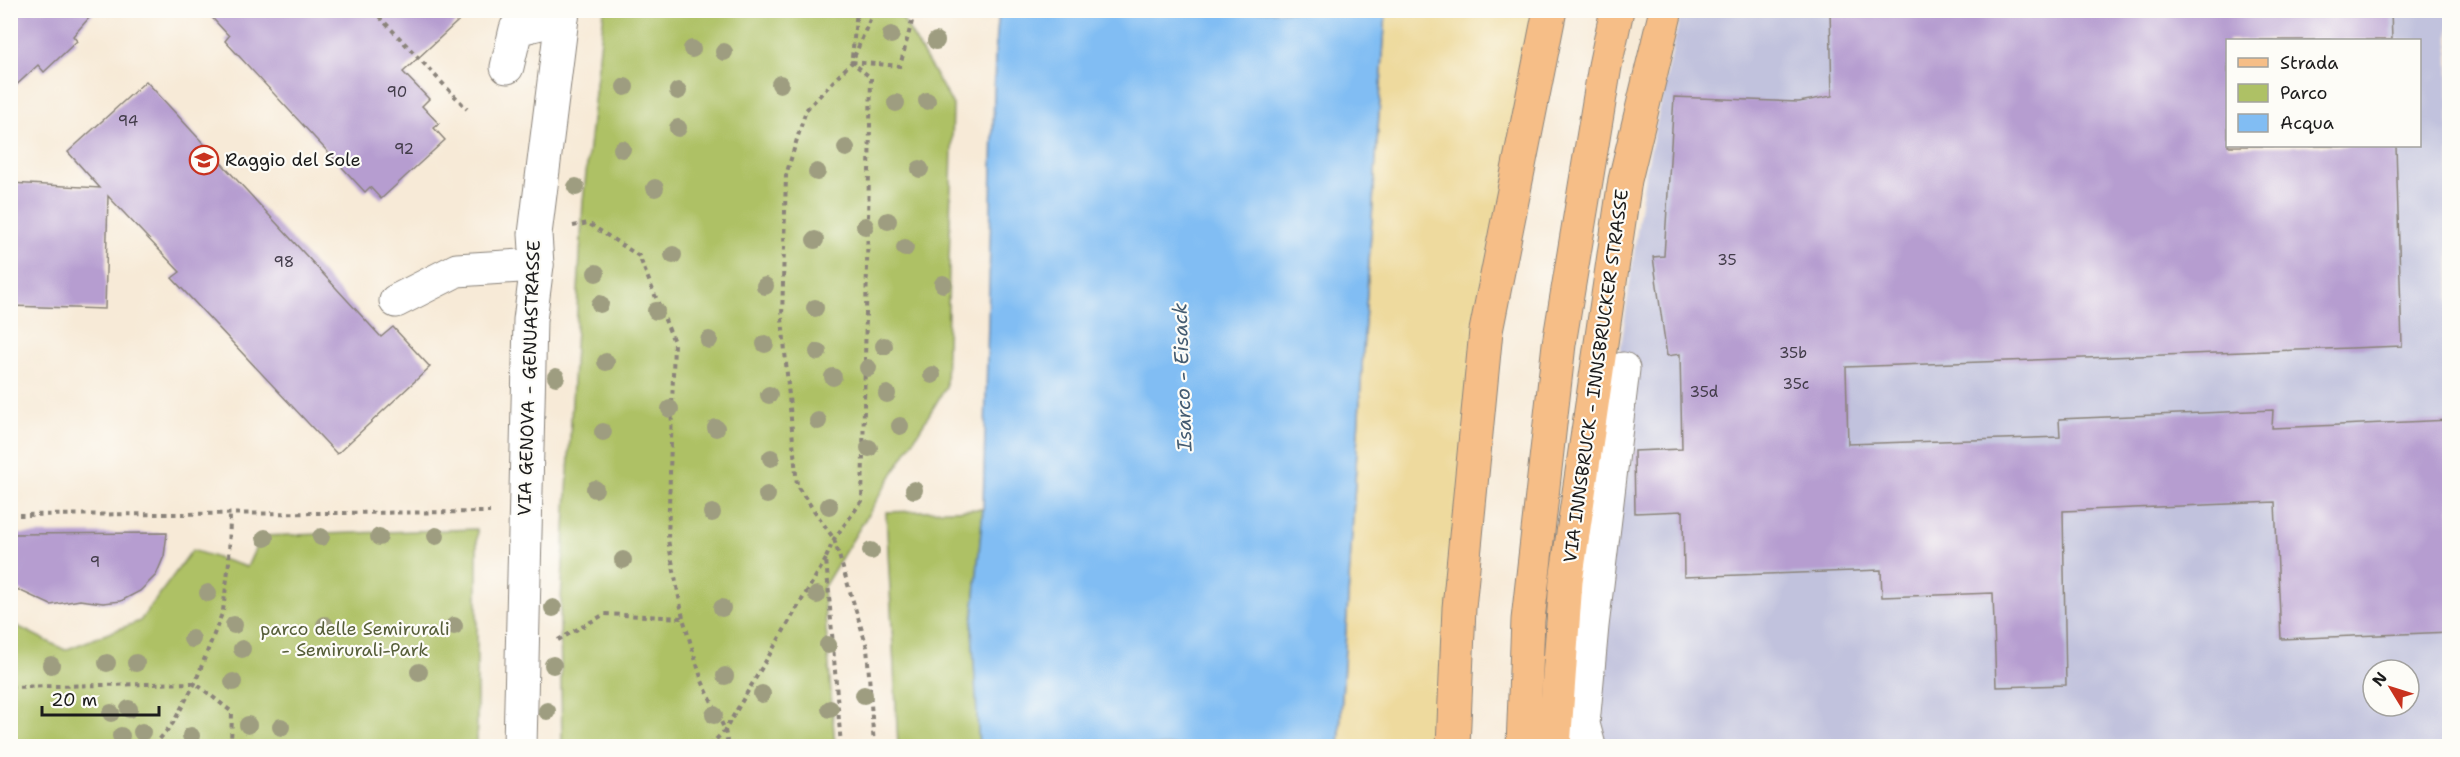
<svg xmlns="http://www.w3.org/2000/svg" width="2460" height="757" viewBox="0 0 2460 757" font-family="'Shantell Sans',sans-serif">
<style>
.industrial{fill:#c1c2dd;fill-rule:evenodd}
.green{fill:#aec165;stroke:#656e40;stroke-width:1.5}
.sand{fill:#eeda9e;stroke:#857b5d;stroke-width:1.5}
.water{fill:#81bdf3;stroke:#4e6c88;stroke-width:1.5}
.building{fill:#b69dd0}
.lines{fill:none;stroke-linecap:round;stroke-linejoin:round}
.minor-casing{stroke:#8a837a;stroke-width:35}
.major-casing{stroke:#8a837a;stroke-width:35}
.highway-casing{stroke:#8a837a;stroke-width:35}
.path{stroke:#8a837a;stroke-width:4;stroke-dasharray:4.5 4.5;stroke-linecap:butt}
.minor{stroke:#fff;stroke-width:33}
.major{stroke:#f6be87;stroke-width:33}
.highway{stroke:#f6be87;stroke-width:33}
.tree{fill:#9e9d80}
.labels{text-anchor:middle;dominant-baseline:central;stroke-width:4.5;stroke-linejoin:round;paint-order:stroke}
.number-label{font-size:15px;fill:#423c49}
.poi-label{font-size:18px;fill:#1c1c1c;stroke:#fdfcf7;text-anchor:start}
.street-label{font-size:18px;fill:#1c1c1c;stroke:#fdfcf7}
.park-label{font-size:18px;fill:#565e39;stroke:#fdfcf7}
.water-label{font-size:20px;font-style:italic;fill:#445c72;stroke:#fdfcf7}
</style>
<rect width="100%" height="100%" fill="#fdfcf7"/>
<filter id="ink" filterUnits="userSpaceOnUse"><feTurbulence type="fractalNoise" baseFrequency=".0167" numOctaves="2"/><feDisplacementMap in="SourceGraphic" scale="12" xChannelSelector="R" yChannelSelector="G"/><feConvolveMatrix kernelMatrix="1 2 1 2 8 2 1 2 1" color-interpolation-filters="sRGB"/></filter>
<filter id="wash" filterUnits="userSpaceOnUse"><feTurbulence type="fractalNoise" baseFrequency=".008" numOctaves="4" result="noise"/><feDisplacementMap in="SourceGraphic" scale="24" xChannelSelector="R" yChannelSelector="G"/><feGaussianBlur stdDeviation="1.35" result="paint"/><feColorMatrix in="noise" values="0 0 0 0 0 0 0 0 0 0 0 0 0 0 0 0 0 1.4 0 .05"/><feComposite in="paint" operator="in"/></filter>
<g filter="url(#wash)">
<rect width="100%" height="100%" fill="#f7ead7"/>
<path class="industrial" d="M1681 11H2449V746H1576L1605 460 1645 175ZM2228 40H2420V146H2228ZM2373 670H2409V706H2373Z"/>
<g class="green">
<polygon points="604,11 898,11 953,105 946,387 823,588 835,746 562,746 560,619 583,201"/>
<polygon points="983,509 972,628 979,746 898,746 886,512"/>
<polygon points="477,529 477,746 11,746 11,623 65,650 140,621 192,550 247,567 261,536"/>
</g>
<polygon class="sand" points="1386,11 1537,11 1438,746 1339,746 1363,351"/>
<polygon class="water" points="999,11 1386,11 1363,351 1339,746 979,746 972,628 983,509 995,54"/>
<g id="blocks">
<g class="building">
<polygon points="10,10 96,10 73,36 77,41 44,72 38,65 10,91"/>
<polygon points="205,10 470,10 403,72 429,99 422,106 439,124 434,128 445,140 381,199 370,187 365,192 225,41 229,36"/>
<polygon points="1830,10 2391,10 2392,40 2228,40 2228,146 2396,146 2402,346 1846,367 1848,444 2060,437 2059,419 2273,410 2272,428 2450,420 2450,632 2281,639 2275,502 2063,511 2066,685 1996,687 1993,593 1882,597 1881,570 1684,577 1683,511 1635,513 1634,451 1682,449 1680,354 1667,356 1653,257 1664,256 1674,97 1799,102 1832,96"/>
<polygon points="146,81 381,337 393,327 430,367 337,454 172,278 180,272 108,196 105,309 10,306 10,183 100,188 68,152"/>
<polygon points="167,533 164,556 156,575 140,591 121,601 103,603 80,600 51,605 10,586 10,534"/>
</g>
</g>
</g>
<g filter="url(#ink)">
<use href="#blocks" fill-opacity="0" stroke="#8a837a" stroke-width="1.5"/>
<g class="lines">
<g class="minor-casing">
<g id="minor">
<polyline points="507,67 516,29 562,18"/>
<polyline points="396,301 457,270 537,265"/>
<polyline points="520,746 530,320 537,265 535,234 563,10"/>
<polyline points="1589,746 1583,724 1592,626 1623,369"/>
</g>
</g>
<g class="major-casing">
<polyline id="major" points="1554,746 1566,581 1625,180 1666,10"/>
</g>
<g class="highway-casing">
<g id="highway">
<polyline points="1453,746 1459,608 1486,331 1550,10"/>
<polyline points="1523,746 1528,620 1559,344 1605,66 1617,10"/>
</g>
</g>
<g class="path">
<polyline points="373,10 467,109"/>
<polyline points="852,57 857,10"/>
<polyline points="852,62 900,66 915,10"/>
<polyline points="573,226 588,223 639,256 674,342 668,540 683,618"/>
<polyline points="10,515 490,512"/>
<polyline points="558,640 605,614 683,618 702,681 725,730 728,746"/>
<polyline points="10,687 195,683 232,712 231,746"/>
<polyline points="154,746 173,723 195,683 223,611 229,562 230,514"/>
<polyline points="710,746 725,730 826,559"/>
<polyline points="841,746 826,558 834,539 862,501 871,78 852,62"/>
<polyline points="874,746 867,647 834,539 797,486 782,318 786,175 806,110 852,62 874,10"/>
</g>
<use href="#minor" class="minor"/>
<use href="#major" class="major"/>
<use href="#highway" class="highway"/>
</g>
<g class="tree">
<circle cx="891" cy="35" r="9"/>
<circle cx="936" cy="41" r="9"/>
<circle cx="692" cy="49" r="9"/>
<circle cx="724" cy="52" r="9"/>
<circle cx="780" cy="84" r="9"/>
<circle cx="625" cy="87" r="9"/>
<circle cx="678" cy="91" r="9"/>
<circle cx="927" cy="101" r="9"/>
<circle cx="896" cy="103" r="9"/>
<circle cx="678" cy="128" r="9"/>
<circle cx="846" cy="148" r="9"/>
<circle cx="622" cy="149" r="9"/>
<circle cx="920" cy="169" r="9"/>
<circle cx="817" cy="172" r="9"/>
<circle cx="576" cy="187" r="9"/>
<circle cx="655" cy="188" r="9"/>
<circle cx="888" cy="221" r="9"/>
<circle cx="865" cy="226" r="9"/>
<circle cx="815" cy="240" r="9"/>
<circle cx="905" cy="248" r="9"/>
<circle cx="673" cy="255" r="9"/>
<circle cx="596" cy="273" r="9"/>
<circle cx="943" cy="284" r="9"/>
<circle cx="765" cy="286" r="9"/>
<circle cx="600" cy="304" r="9"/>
<circle cx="815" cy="308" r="9"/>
<circle cx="656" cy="311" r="9"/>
<circle cx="709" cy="340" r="9"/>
<circle cx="765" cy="344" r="9"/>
<circle cx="884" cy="346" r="9"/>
<circle cx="818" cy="352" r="9"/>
<circle cx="606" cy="362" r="9"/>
<circle cx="868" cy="368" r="9"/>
<circle cx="932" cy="375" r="9"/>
<circle cx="556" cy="377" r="9"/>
<circle cx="833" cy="377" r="9"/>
<circle cx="887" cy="394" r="9"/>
<circle cx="769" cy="395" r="9"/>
<circle cx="670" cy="409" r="9"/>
<circle cx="818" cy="421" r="9"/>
<circle cx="900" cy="426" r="9"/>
<circle cx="716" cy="428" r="9"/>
<circle cx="603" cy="432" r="9"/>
<circle cx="869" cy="448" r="9"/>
<circle cx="771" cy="458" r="9"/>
<circle cx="595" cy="489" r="9"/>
<circle cx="914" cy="490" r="9"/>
<circle cx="767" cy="495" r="9"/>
<circle cx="829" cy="506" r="9"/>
<circle cx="712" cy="513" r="9"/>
<circle cx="436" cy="536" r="9"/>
<circle cx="321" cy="537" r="9"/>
<circle cx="379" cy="537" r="9"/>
<circle cx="265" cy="538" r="9"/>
<circle cx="871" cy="551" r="9"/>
<circle cx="623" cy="560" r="9"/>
<circle cx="208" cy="593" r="9"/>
<circle cx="817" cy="595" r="9"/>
<circle cx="553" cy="608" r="9"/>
<circle cx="722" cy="608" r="9"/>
<circle cx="234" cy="625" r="9"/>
<circle cx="325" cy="625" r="9"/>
<circle cx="454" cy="626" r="9"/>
<circle cx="192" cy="639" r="9"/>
<circle cx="828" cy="645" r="9"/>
<circle cx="242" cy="649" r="9"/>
<circle cx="107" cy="663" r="9"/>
<circle cx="136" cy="663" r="9"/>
<circle cx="51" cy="665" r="9"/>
<circle cx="553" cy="665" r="9"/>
<circle cx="419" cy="672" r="9"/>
<circle cx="725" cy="676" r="9"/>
<circle cx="233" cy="682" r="9"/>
<circle cx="762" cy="694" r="9"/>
<circle cx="864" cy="695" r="9"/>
<circle cx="129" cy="709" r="9"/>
<circle cx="830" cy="709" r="9"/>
<circle cx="547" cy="711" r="9"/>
<circle cx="111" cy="713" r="9"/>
<circle cx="714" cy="715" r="9"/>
<circle cx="248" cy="725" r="9"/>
<circle cx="281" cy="727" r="9"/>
<circle cx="142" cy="732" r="9"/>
<circle cx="121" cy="736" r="9"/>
<circle cx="191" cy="736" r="9"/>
</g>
</g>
<defs>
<g id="school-ring" transform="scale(1.5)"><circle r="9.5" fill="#fdfcf7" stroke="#c8321e" stroke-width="1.5"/><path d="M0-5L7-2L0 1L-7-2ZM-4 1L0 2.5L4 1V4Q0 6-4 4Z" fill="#c8321e"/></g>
</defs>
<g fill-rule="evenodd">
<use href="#school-ring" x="204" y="160"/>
</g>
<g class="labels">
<g class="number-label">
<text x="397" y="92">90</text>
<text x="128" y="121">94</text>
<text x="404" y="149">92</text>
<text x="1727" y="260">35</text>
<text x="284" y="262">98</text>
<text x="1793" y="353">35b</text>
<text x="1796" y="384">35c</text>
<text x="1704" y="392">35d</text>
<text x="95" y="562">9</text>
</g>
<g class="poi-label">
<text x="225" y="160">Raggio del Sole</text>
</g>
<g class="street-label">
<text transform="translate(1596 376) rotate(-82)">VIA INNSBRUCK - INNSBRUCKER STRASSE</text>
<text transform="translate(529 378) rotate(-88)">VIA GENOVA - GENUASTRASSE</text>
</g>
<g class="park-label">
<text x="355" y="629">parco delle Semirurali<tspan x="355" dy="21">- Semirurali-Park</tspan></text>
</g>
<g class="water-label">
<text transform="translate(1182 377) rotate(-92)">Isarco - Eisack</text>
</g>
</g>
<rect width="2460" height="757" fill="none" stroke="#fdfcf7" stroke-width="36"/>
<rect x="2226" y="39" width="195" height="108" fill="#fdfcf7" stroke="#a3a29f" stroke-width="1.5"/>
<rect x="2238" y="58" width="30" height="9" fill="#f6be87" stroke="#a3a29f" stroke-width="1.5"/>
<text x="2280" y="69" font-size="18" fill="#1c1c1c">Strada</text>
<rect x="2238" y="84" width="30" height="18" fill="#aec165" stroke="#a3a29f" stroke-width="1.5"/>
<text x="2280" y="99" font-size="18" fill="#1c1c1c">Parco</text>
<rect x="2238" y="114" width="30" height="18" fill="#81bdf3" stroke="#a3a29f" stroke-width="1.5"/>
<text x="2280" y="129" font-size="18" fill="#1c1c1c">Acqua</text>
<g transform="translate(2391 688) rotate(308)"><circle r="28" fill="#fdfcf7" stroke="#a3a29f" stroke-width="1.5"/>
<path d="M0-4.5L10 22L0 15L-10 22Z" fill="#c8321e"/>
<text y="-9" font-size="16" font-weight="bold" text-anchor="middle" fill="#1c1c1c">N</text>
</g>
<path d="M42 706v9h117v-9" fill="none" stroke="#1c1c1c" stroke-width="3"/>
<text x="51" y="706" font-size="18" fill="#1c1c1c" stroke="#fdfcf7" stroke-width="4.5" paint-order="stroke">20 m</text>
</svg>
